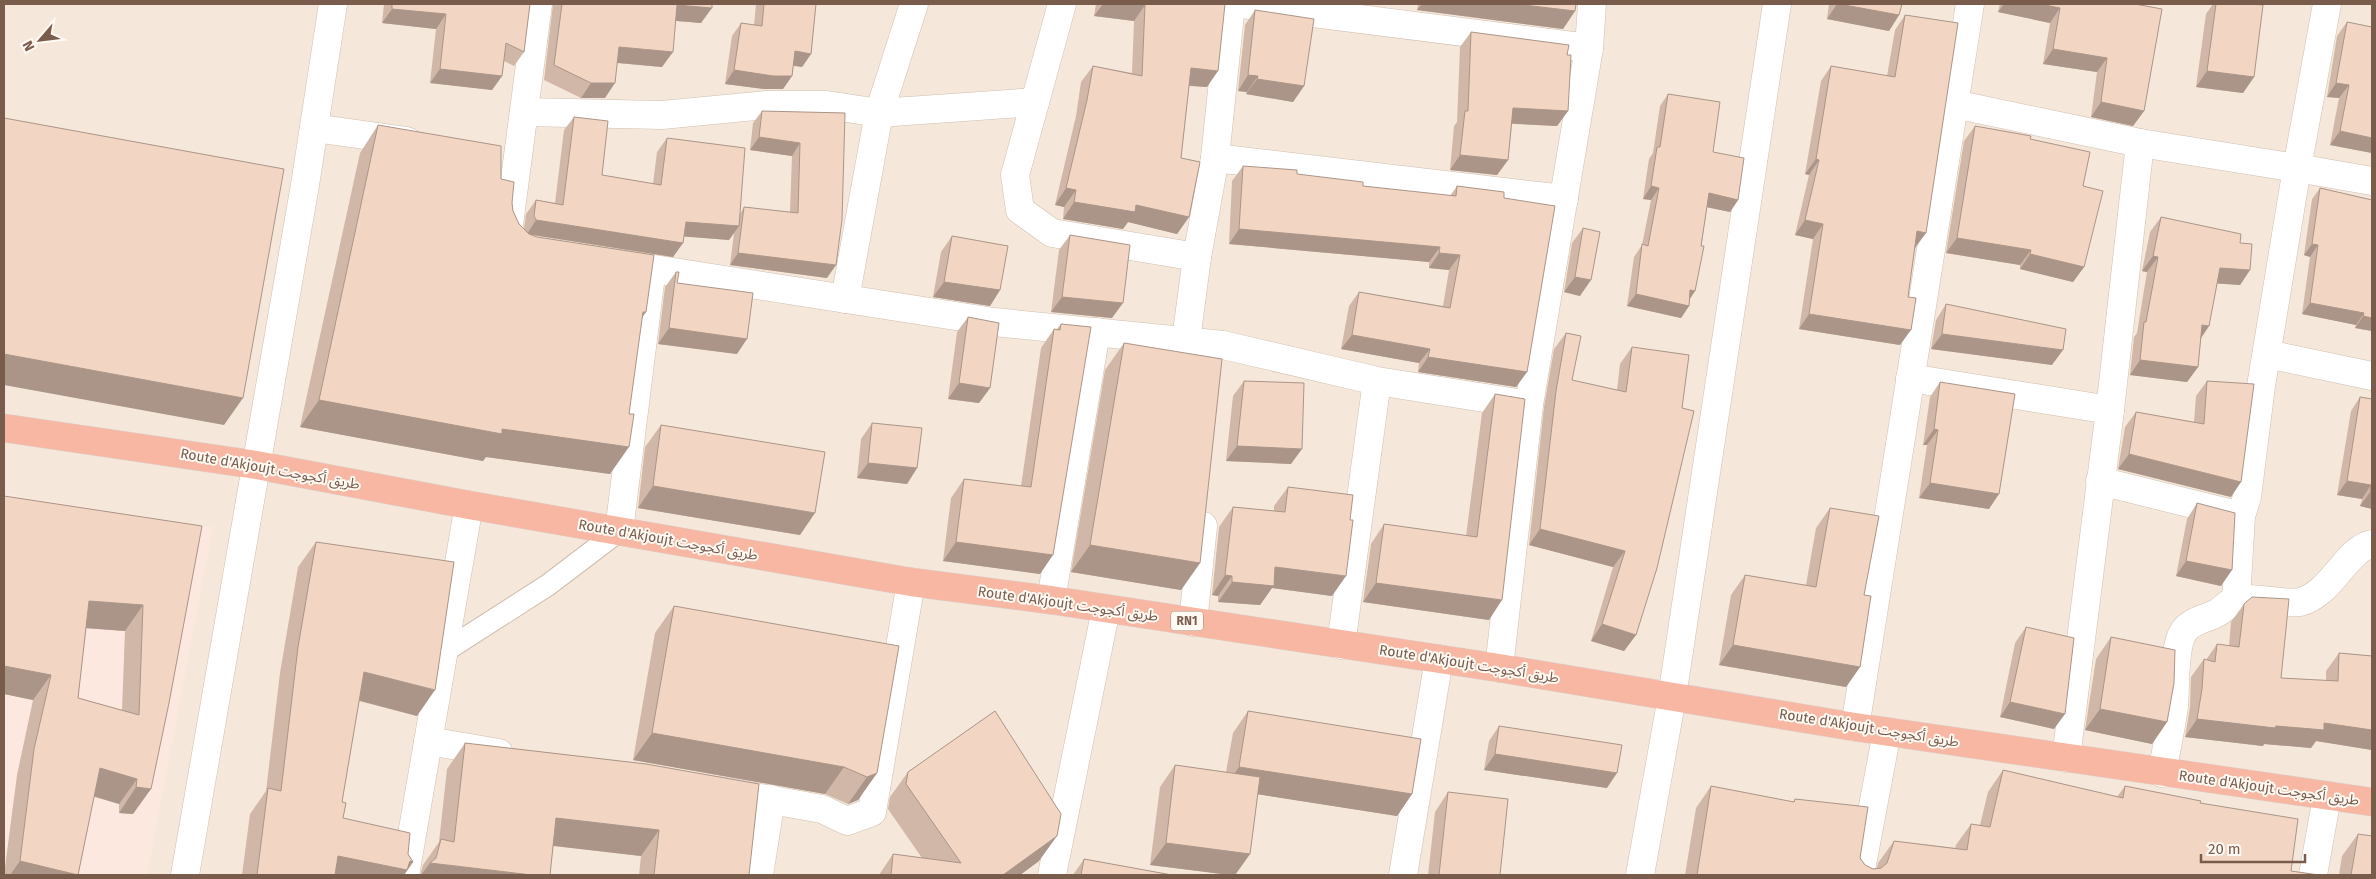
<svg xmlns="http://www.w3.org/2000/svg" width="2376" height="879" viewBox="0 0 2376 879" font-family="'Fira Sans','Noto Sans Arabic',sans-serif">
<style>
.residential{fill:#f5e8da}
.commercial{fill:#fde8e0}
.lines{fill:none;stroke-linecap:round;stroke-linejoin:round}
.lane-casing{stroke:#d1beb0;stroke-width:23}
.street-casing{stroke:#d1beb0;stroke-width:29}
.highway-casing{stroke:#dad1cd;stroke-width:29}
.lane{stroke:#fff;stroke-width:21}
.street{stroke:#fff;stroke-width:28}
.highway{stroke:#f7b7a3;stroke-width:28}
.wall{fill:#d1b7a8;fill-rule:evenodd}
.shaded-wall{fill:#aa9588}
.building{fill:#f3d5c3;stroke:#aa9588;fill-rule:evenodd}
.labels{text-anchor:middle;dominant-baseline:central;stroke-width:4;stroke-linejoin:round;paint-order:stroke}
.shield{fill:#fffaf3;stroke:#a28b7f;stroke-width:1}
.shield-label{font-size:12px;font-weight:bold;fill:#7a5c4d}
.street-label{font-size:14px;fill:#7a5c4d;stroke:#fffaf3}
</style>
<rect width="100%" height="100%" fill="#fdf6ec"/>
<rect class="residential" x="4" y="4" width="2368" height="871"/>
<polygon class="commercial" points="4,494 213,527 147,875 4,875"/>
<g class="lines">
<g class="lane-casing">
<polyline id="lane" points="442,653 548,585 619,531"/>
</g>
<g class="street-casing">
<g id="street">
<polyline points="1062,4 1015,175 1020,210 1052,233 1197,257"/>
<polyline points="1242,4 1589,48"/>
<polyline points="1954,104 2140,143 2297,168 2327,4"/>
<polyline points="524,112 662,115 766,105 827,105 879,113 1035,102"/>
<polyline points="314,128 407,141"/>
<polyline points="1215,158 1564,199"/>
<polyline points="512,241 508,232 538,4"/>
<polyline points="615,263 994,322 1223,345 1377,381 1529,405"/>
<polyline points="845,299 879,113 914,4"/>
<polyline points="1186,340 1197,257 1215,158 1231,4"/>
<polyline points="2267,354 2372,376"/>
<polyline points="1910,378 2110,410 2140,143"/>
<polyline points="2100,481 2241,516 2247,497 2261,386 2297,168 2372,181"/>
<polyline points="619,531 651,275"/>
<polyline points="1051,600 1096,332"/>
<polyline points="2236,600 2241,516"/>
<polyline points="1193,622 1203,526"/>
<polyline points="1341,645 1377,381"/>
<polyline points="1499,668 1529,405 1589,48 1592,4"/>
<polyline points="1855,727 1970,4"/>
<polyline points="428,741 499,753"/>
<polyline points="2066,758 2110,410"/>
<path d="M2162 773C2166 751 2171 728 2174 706 2176 687 2173 647 2184 631 2192 620 2206 619 2217 613 2223 610 2229 602 2235 600 2248 596 2284 605 2300 602 2332 594 2346 549 2372 544"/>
<polyline points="721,791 822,809 847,821 872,812 911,582"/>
<polyline points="185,875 305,185 333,4"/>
<polyline points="405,875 469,505"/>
<polyline points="759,875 771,799"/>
<polyline points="1052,875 1106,609"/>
<polyline points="1403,875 1439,659"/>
<polyline points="1640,875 1672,697 1777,4"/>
<polyline points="1860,875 1887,732"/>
<polyline points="2313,875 2327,797"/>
</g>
</g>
<g class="highway-casing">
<polyline id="highway" points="4,428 256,465 469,505 911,582 1051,600 1499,668 1855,727 2372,802"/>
</g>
<use href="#lane" class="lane"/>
<use href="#street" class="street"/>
<use href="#highway" class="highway"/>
</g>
<g class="wall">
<polygon points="384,4 530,4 524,52 514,66 504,61 502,76 492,90 430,83 436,29 382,23"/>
<polygon points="553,4 712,4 701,23 676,21 662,67 617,63 605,98 581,98 544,80"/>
<polygon points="756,4 816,4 811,54 802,67 793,66 792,76 783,89 764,89 725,84 732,36 741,23 754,25"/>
<polygon points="1096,4 1225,4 1207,87 1189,86 1181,158 1189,217 1177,234 1128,222 1123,229 1063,219 1064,207 1055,205 1076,116 1081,82 1093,66 1132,73 1134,21 1094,16"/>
<polygon points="1418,4 1576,4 1575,11 1563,29 1417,10"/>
<polygon points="1829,4 1902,4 1899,15 1889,31 1827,19"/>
<polygon points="2000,4 2135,4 2144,111 2133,126 2091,117 2097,72 2043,64 2050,23 1998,12"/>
<polygon points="2213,4 2252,4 2254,77 2243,93 2196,87 2206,14"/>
<polygon points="1255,10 1304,86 1293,102 1246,94 1247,92 1238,91 1245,25"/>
<polygon points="1905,15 1915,248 1900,345 1799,329 1813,239 1795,235 1809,175 1805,174 1821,81 1831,66 1887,76 1895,30"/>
<polygon points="2347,22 2372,153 2330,145 2339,98 2327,97 2337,36"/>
<polygon points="1471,32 1567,55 1568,111 1557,126 1512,124 1508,160 1497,175 1450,170 1454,126 1457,122 1460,47"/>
<polygon points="1668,94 1713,152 1738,200 1730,212 1707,207 1695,291 1690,299 1689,306 1681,318 1627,306 1634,257 1642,245 1651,200 1643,199 1649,159 1653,153 1660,106"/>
<polygon points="762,111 845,113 827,278 730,265 734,233 729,240 684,236 683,243 673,257 531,235 642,319 610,474 486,457 483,461 300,427 360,153 378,125 501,179 512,203 513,211 519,224 524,229 526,214 536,200 555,203 564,130 574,117 602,175 653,184 657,152 667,138 740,214 744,207 790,212 792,156 750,150 753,123"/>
<polygon points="1975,126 2030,139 2083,186 2084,267 2073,282 2020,269 2020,265 1946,253 1964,141"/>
<polygon points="1243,166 1297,174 1363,186 1450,196 1457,186 1504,198 1527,372 1516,387 1418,372 1419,363 1341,349 1349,306 1359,292 1443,306 1449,270 1429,268 1429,262 1229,244 1232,181"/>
<polygon points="2320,188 2372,200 2372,331 2355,328 2356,325 2302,314 2310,257 2304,255 2312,199"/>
<polygon points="2161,217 2240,243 2250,270 2240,285 2217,283 2209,326 2201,338 2198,367 2187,382 2130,375 2134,337 2137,333 2147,272 2142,271 2150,232"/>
<polygon points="1583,228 1580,296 1564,292 1572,243"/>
<polygon points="1070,235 1112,318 1051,312 1059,250"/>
<polygon points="952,236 1000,290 990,306 933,297 941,252"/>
<polygon points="676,272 677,283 737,354 658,344 665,287"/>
<polygon points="1946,304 2052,365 1931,349 1936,320"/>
<polygon points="968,317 990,388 979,403 948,399 957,332"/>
<polygon points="1061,324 1040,574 943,561 951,498 964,479 1021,486 1041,348 1054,329 1057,329"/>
<polygon points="1566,333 1572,380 1617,390 1620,364 1632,347 1636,635 1624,651 1591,641 1613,567 1529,545 1544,407 1554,349"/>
<polygon points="1124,343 1200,563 1181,590 1071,572 1105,370"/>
<polygon points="1244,381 1291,464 1226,461 1233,396"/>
<polygon points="2207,381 2231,497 2118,469 2125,427 2136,412 2194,422 2196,396"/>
<polygon points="1940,382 1989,509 1919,498 1927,445 1923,445 1930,397"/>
<polygon points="1495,394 1489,620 1363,602 1371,544 1384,524 1466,536 1482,413"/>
<polygon points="2360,397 2372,399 2372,509 2360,506 2362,499 2337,495 2351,411"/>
<polygon points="872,423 917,468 907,484 857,478 861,439"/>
<polygon points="661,425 800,535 638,508 645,447"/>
<polygon points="1288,487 1332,596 1272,588 1260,605 1218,602 1218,596 1212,595 1219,527 1233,507 1274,511 1274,506"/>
<path d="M4 496 202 526 133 814 119 813V804L94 796 78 875H4L17 775 33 700 4 694ZM86 628 125 631 122 710 78 698Z"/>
<polygon points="2197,503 2221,586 2176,576 2187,519"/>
<polygon points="1830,508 1860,667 1846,687 1719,665 1731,595 1745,575 1806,585 1816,528"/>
<polygon points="316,542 417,716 359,701 342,802 343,818 408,854 413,862 404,875 242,875 250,814 266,791 280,673 298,567"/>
<polygon points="2244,604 2281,678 2326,681 2326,671 2339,653 2372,656 2372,750 2316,741 2311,748 2264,744 2263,746 2185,737 2190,707 2191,677 2204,659 2206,660 2217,644 2229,646 2231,622"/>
<polygon points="674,606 877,773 858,800 848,804 825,794 633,760 655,633"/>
<polygon points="2026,627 2054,729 2000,717 2015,643"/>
<polygon points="2111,637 2167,722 2152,744 2085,730 2096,659"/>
<polygon points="1248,711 1412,794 1397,816 1258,794 1250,854 1235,875 1230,875 1150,865 1160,787 1175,765 1226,772 1233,733"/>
<polygon points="1499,726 1607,788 1484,770 1489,741"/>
<polygon points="465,743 646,764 749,875 639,875 641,856 553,846 550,875 420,875 423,865 439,842 447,769"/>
<polygon points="2003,770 2117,797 2125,786 2200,803 2291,871 2319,875 1685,875 1696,808 1711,786 1793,802 1795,799 1860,858 1865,865 1873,869 1877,868 1878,863 1894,841 1955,848 1956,845 1971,824 1980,825 1988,792"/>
<polygon points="908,772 1039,861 1020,875 879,875 893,854 922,858 888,809 890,797"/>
<polygon points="1448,792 1500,875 1428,875 1435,812"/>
<polygon points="2358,834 2372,875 2339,875 2342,856"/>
<polygon points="1084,859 1172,875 1073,875"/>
</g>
<g class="shaded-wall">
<polygon points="1103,4 1140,4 1145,5 1134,21 1094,16"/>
<polygon points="1422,4 1515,4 1575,11 1563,29 1417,10"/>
<polygon points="1837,4 1899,15 1889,31 1827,19"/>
<polygon points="2004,4 2040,4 2060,8 2050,23 1998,12"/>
<polygon points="677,5 712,8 701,23 666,20"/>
<polygon points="392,9 446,14 436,29 382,23"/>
<polygon points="619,47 673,52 662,67 608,62"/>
<polygon points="2053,49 2107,58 2097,72 2043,64"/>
<polygon points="795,51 811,54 802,67 786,64"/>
<polygon points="1191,68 1218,71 1207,87 1180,85"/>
<polygon points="440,69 502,76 492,90 430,83"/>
<polygon points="734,70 792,76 783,89 764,89 725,84"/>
<polygon points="2207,71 2254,77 2243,93 2196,87"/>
<polygon points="1248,75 1258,76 1247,92 1238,91"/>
<polygon points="1257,79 1304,86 1293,102 1246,94"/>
<polygon points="591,83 615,83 605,98 581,98"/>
<polygon points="2336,83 2349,85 2339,98 2327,97"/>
<polygon points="2101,102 2144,111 2133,126 2091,117"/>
<polygon points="1513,108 1568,111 1557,126 1502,123"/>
<polygon points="2340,131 2372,138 2372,153 2330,145"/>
<polygon points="759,137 800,143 792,156 750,150"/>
<polygon points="1460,155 1508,160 1497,175 1450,170"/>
<polygon points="1816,159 1819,160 1809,175 1805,174"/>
<polygon points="1651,186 1659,188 1651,200 1643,199"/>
<polygon points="1066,188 1076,190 1064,207 1055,205"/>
<polygon points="1709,193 1738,200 1730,212 1701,206"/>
<polygon points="1074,202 1136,205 1189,217 1177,234 1128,222 1123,229 1063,219"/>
<polygon points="536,220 683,243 673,257 527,234"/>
<polygon points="1805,220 1823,224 1813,239 1795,235"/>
<polygon points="686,222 739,226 729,240 677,236"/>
<polygon points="1239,229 1440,247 1429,262 1229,244"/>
<polygon points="1917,231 1926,233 1915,248 1906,246"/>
<polygon points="1957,238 2031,250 2020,265 1946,253"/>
<polygon points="2312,244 2318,245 2310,257 2304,255"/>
<polygon points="738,253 836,265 827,278 730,265"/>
<polygon points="1439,253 1460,255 1449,270 1429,268"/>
<polygon points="2030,254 2084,267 2073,282 2020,269"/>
<polygon points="2153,256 2158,257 2147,272 2142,271"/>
<polygon points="2220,268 2250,270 2240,285 2209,283"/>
<polygon points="1575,277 1591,280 1580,296 1564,292"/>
<polygon points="944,282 1000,290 990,306 933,297"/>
<polygon points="1690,290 1695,291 1687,303"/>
<polygon points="1636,294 1689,306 1681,318 1627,306"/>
<polygon points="1062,297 1123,303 1112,318 1051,312"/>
<polygon points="2310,303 2364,313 2356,325 2302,314"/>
<polygon points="643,312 646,312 627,340"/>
<polygon points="1809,314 1911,330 1900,345 1799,329"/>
<polygon points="2363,316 2372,318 2372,331 2355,328"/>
<polygon points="2202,325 2209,326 2199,341"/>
<polygon points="669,328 747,339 737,354 658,344"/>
<polygon points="1942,334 2063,350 2052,365 1931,349"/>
<polygon points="1352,335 1430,349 1419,363 1341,349"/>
<polygon points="4,354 243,398 224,425 4,385"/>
<polygon points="1428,357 1527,372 1516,387 1418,372"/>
<polygon points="2140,360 2198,367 2187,382 2130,375"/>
<polygon points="959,383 990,388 979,403 948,399"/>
<polygon points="319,400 629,447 610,474 486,457 483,461 300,427"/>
<polygon points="1934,429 1938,430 1927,445 1923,445"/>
<polygon points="1237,446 1302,449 1291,464 1226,461"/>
<polygon points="2129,454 2241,482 2231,497 2118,469"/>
<polygon points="868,463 917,468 907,484 857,478"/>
<polygon points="2347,481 2371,485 2362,499 2337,495"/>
<polygon points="1930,483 1999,494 1989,509 1919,498"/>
<polygon points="653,486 815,513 800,535 638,508"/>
<polygon points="2370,492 2372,492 2372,509 2360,506"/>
<polygon points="1540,529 1625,551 1613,567 1529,545"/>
<polygon points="956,542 1053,555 1040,574 943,561"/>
<polygon points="1090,545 1200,563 1181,590 1071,572"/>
<polygon points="2186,561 2232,570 2221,586 2176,576"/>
<polygon points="1275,567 1346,576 1332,596 1272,588 1260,605 1218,602 1232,582"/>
<polygon points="1225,575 1232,576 1218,596 1212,595"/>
<polygon points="1376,583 1502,600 1489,620 1363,602"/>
<polygon points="89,601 143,605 125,631 71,627"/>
<polygon points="1602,624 1636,635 1624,651 1591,641"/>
<polygon points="1733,645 1860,667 1846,687 1719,665"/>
<polygon points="4,666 51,675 33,700 4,694"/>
<polygon points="364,672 435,690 417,716 346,697"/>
<polygon points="2010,702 2065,714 2054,729 2000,717"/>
<polygon points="2100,709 2167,722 2152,744 2085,730"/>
<polygon points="2197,719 2276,726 2324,723 2372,730 2372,750 2316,741 2311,748 2264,744 2263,746 2185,737"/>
<polygon points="652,733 844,767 825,794 633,760"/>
<polygon points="1495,754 1617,773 1607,788 1484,770"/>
<polygon points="1239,767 1412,794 1397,816 1224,789"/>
<polygon points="100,768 137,779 119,804 82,793"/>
<polygon points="877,773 858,800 848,804 867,777"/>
<polygon points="136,787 151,789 133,814 119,813"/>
<polygon points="556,818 659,830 641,856 538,844"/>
<polygon points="1057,836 1039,861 1020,875 1003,875"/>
<polygon points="1166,843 1250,854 1235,875 1230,875 1150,865"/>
<polygon points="338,856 410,861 413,862 404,875 324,875"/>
<polygon points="20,861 77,875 10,875"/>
<polygon points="430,863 532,875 421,875"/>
</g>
<g class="building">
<polygon points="392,4 530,4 524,52 506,43 502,76 440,69 446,14 392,9"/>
<polygon points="562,4 712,4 712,8 677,5 673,52 619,47 615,83 591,83 554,65"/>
<polygon points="764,4 816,4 811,54 795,51 792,76 773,76 734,70 741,23 762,26"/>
<polygon points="1140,4 1225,4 1218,71 1191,68 1181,158 1200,162 1189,217 1136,205 1135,212 1074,202 1076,190 1066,188 1087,100 1093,66 1142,76 1145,5"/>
<polygon points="1515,4 1576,4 1575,11"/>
<polygon points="1839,4 1902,4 1899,15"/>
<polygon points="2040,4 2135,4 2162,9 2144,111 2101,102 2107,58 2053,49 2060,8"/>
<polygon points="2216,4 2252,4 2263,5 2254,77 2207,71"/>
<polygon points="1255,10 1314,19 1304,86 1257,79 1258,76 1248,75"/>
<polygon points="1905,15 1958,23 1926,233 1917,231 1908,297 1916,298 1911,330 1809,314 1823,224 1805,220 1819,160 1816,159 1831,66 1895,77"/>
<polygon points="2347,22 2372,27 2372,138 2340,131 2349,85 2336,83"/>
<polygon points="1471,32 1569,45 1567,55 1571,55 1568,111 1513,108 1508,160 1460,155 1465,111 1468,111"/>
<polygon points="1668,94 1720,102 1713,152 1744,158 1738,200 1709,193 1701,246 1704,246 1695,291 1690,290 1689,306 1636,294 1642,244 1648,246 1659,188 1651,186 1657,147 1660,147"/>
<polygon points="762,111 845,113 842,220 836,265 738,253 744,207 798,213 800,143 759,137"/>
<polygon points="574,117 608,121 602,175 661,185 667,138 745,148 739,226 686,222 683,243 536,220 534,216 536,200 563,205"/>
<polygon points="4,118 284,169 243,398 4,354"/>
<polygon points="378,125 501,146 501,179 514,182 512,203 513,211 519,224 529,234 537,237 654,255 646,312 643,312 629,414 634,414 629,447 502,429 502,434 319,400"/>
<polygon points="1975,126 2031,136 2030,139 2090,152 2083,186 2103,191 2084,267 2030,254 2031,250 1957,238"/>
<polygon points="1243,166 1297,170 1297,174 1363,182 1363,186 1456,196 1457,186 1504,192 1504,198 1555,206 1527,372 1428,357 1430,349 1352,335 1359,292 1450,308 1460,255 1439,253 1440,247 1239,229"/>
<polygon points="2320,188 2372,200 2372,318 2363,316 2364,313 2310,303 2318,245 2312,244"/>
<polygon points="2161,217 2241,234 2240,243 2252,244 2250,270 2220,268 2209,326 2202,325 2198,367 2140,360 2144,322 2146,322 2158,257 2153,256"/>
<polygon points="1583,228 1600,232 1591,280 1575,277"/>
<polygon points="1070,235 1130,245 1123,303 1062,297"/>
<polygon points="952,236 1008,246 1000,290 944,282"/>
<polygon points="676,272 679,272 677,283 753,293 747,339 669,328"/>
<polygon points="1946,304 2066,329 2063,350 1942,334"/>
<polygon points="968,317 999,323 990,388 959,383"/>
<polygon points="1061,324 1091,327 1053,555 956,542 964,479 1031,487 1054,329 1060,330"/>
<polygon points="1566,333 1581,336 1572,380 1626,392 1632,347 1689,355 1682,408 1694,411 1657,568 1636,635 1602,624 1625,551 1540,529 1556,391"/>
<polygon points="1124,343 1222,359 1200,563 1090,545"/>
<polygon points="1244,381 1304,383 1302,449 1237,446"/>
<polygon points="2207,381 2254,384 2241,482 2129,454 2136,412 2204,424"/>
<polygon points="1940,382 2015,394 1999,494 1930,483 1938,430 1934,429"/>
<polygon points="1495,394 1525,399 1502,600 1376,583 1384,524 1477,537"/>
<polygon points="2360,397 2372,399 2372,492 2370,492 2371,485 2347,481"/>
<polygon points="872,423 922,428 917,468 868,463"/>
<polygon points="661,425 825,452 815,513 653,486"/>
<polygon points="1288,487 1353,495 1350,520 1353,520 1346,576 1275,567 1274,586 1232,582 1232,576 1225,575 1233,507 1285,512"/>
<path d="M4 496 202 526 169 703 151 789 136 787 137 779 100 768 78 875 20 861 34 749 51 675 4 666ZM89 601 143 605 139 715 78 698Z"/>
<polygon points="2197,503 2235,513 2232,570 2186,561"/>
<polygon points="1830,508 1879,516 1864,595 1871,596 1860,667 1733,645 1745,575 1816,587"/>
<polygon points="316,542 454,562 435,690 364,672 342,802 346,803 343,818 410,833 408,854 413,862 410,861 407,870 338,856 335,875 257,875 268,788 281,791 298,647"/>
<polygon points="2252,597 2289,599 2281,678 2338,681 2339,653 2372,656 2372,730 2324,723 2324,730 2276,726 2275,728 2197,719 2202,689 2204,659 2215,662 2217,644 2239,647 2244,604"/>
<polygon points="674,606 899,646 877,773 867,777 844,767 652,733"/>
<polygon points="2026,627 2074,638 2065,714 2010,702"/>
<polygon points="2111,637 2175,650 2174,683 2167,722 2100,709"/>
<polygon points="995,711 1061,814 1057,836 1003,875 891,875 893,854 961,863 906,784 908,772"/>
<polygon points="1248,711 1421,739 1412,794 1239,767"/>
<polygon points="1499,726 1622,745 1617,773 1495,754"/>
<polygon points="465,743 646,764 759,784 749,875 654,875 659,830 556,818 550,875 532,875 430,863 436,858 441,839 454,842"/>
<polygon points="1175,765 1260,777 1250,854 1166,843"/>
<polygon points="2003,770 2123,798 2125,786 2201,801 2200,803 2298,819 2291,871 2319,875 1697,875 1711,786 1794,802 1795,799 1868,807 1860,858 1865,865 1873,869 1881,868 1887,863 1894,841 1967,850 1971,824 1990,827"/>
<polygon points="1448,792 1508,799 1500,875 1439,875"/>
<polygon points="2358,834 2372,836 2372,875 2351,875"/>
<polygon points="1084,859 1172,875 1081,875"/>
</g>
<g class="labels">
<rect class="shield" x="1171" y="611.5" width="32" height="19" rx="4"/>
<g class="shield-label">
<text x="1187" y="621">RN1</text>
</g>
<g class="street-label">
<text transform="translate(270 469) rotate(10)">Route d'Akjoujt طريق أكجوجت</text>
<text transform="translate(668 540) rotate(10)">Route d'Akjoujt طريق أكجوجت</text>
<text transform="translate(1068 604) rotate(8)">Route d'Akjoujt طريق أكجوجت</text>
<text transform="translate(1469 664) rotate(9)">Route d'Akjoujt طريق أكجوجت</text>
<text transform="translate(1869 728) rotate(9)">Route d'Akjoujt طريق أكجوجت</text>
<text transform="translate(2269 788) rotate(8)">Route d'Akjoujt طريق أكجوجت</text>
</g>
</g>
<rect width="2376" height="879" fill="none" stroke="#7a5c4d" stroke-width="10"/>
<g transform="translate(40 40) rotate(242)" stroke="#fffaf3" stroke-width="4" paint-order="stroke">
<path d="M0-4L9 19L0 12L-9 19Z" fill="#7a5c4d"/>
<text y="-8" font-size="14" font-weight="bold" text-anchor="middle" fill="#7a5c4d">N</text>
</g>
<path d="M2201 854v8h104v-8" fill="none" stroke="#7a5c4d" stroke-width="2.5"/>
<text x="2208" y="854" font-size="15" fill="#7a5c4d" stroke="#fffaf3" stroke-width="4" paint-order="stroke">20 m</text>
</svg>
